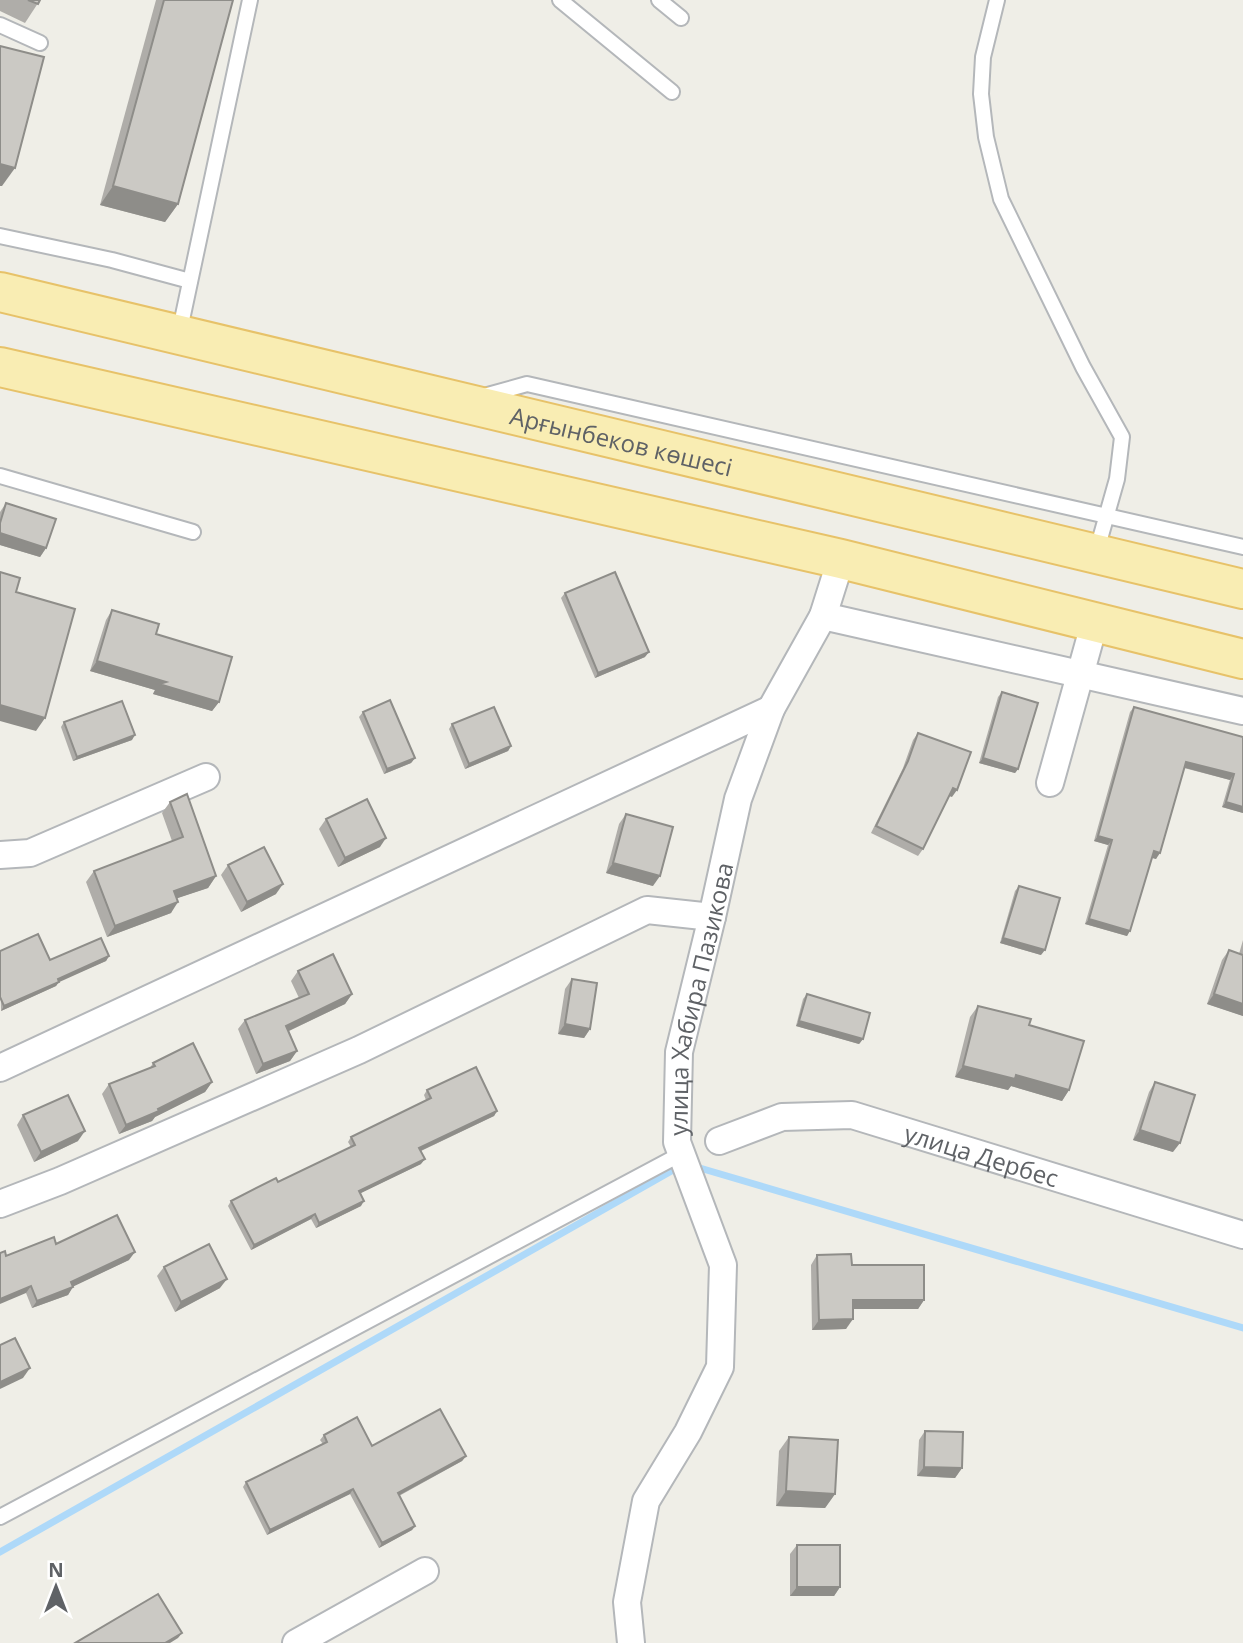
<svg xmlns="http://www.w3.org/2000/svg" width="1243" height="1643" viewBox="0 0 1243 1643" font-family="'Open Sans',sans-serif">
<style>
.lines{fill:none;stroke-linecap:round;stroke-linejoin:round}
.stream{stroke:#aed9f9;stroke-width:7}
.service-casing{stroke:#b4b7ba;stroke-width:18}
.minor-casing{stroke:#b4b7ba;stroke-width:30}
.primary-casing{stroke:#e7c269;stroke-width:42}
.service{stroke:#fff;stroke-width:14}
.minor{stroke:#fff;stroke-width:26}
.primary{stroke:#f9edb3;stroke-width:38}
.wall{fill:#afada9}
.shaded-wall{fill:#8e8d89}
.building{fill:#cbc9c4;stroke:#8e8d89;stroke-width:2}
.labels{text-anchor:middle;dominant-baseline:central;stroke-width:6;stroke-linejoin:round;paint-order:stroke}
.street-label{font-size:24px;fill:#5f6266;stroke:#fff}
</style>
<rect width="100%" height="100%" fill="#efeee7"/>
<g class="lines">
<g class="stream">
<polyline points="693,1166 1243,1328"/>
<polyline points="0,1552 682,1165"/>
</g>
<g class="service-casing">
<g id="service">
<polyline points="560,0 672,92"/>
<polyline points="659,0 681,18"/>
<polyline points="997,0 983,57 981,94 986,137 1001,199 1083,367 1122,437 1117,479 1096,553"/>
<polyline points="0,25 40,43"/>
<polyline points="0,236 112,260 190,281"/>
<polyline points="179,334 250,0"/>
<polyline points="484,396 527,384 1243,547"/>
<polyline points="0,476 193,532"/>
<polyline points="0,1517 681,1154"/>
</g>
</g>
<g class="minor-casing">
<g id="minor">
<polyline points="823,616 1243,711"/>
<polyline points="1050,783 1095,621"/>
<polyline points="0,855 30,853 206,777"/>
<polyline points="0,1068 771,709"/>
<path id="s1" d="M719 1141 782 1117 852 1115 1243 1235"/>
<polyline points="0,1204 60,1181 359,1050 647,910 712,917"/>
<polyline points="296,1643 425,1571"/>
<path id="s2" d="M631 1643 627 1602 646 1501 688 1432 720 1367 723 1265 677 1142 679 1052 712 917 738 799 771 709 823 616 841 559"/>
</g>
</g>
<g class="primary-casing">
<g id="primary">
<path id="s3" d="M0 292 1243 589"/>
<polyline points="0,367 841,559 1243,659"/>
</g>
</g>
<use href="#service" class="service"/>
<use href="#minor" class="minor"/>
<use href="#primary" class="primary"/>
</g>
<g class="wall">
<polygon points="0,0 40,0 25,23 0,11"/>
<polygon points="156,0 233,0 178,204 165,222 100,205"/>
<polygon points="6,503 46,548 40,557 0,545 0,512"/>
<polygon points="565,593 645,657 595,678 561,598"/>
<polygon points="112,610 219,702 212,711 153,694 155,690 90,671 106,620"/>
<polygon points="1002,692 1018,769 1015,773 979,763 998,697"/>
<polygon points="1134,707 1242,737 1243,736 1243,813 1222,807 1230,780 1184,768 1156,859 1152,858 1127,936 1085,924 1108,845 1094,841 1130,712"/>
<polygon points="363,712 415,758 411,763 384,774 359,717"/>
<polygon points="64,722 132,740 73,761 61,727"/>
<polygon points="452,724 511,746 508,751 465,769 449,729"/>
<polygon points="918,733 952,797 949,796 923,849 918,856 871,833 903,768 913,740"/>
<polygon points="170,802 216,876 208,888 177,898 171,913 107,937 86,882 94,871 172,841 162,813"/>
<polygon points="626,814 653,886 606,873 619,824"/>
<polygon points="326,819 380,847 338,867 319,829"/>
<polygon points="228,865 276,894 241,912 221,875"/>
<polygon points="1019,886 1041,955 1000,943 1015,891"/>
<polygon points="1243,940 1243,1016 1207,1004 1222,960 1229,950 1239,954"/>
<polygon points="0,951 50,960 109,956 106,961 59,981 56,986 1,1011"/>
<polygon points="298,971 352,994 345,1004 289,1031 297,1051 290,1061 256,1074 238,1029 245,1020 299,998 291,981"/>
<polygon points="572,979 590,1029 584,1038 558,1034 565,989"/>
<polygon points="807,994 863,1039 859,1044 796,1026 803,999"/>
<polygon points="978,1006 1029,1025 1069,1090 1062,1101 1011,1086 1008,1090 955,1077 970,1017"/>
<polygon points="153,1063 212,1082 205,1092 155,1117 152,1121 119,1134 102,1094 109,1084 150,1068"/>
<polygon points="1155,1082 1173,1152 1133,1140 1149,1092"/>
<polygon points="427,1090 497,1111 494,1116 421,1151 421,1164 360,1193 361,1206 316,1228 311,1219 251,1250 228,1206 231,1201 278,1182 351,1147 348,1142 351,1137 426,1100 424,1095"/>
<polygon points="23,1115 78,1141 34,1162 17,1125"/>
<polygon points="56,1244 129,1260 73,1286 68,1295 32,1308 26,1293 6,1256"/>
<polygon points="817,1255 924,1300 918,1309 853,1309 846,1329 812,1330 811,1265"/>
<polygon points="164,1267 220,1288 175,1312 157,1276"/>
<polygon points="925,1431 962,1468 955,1478 917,1476 919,1440"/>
<polygon points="324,1435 372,1446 466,1456 462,1461 399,1496 415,1526 412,1530 379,1548 350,1494 267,1535 243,1487 246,1482 323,1444 320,1440"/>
<polygon points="789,1437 835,1494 825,1508 776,1506 779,1451"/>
<polygon points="797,1545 840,1587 834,1596 790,1596 790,1554"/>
</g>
<g class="shaded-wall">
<polygon points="0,164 15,168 2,186 0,186"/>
<polygon points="113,186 178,204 165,222 100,205"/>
<polygon points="0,533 46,548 40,557 0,545"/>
<polygon points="649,652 645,657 595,678 598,673"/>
<polygon points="97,661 166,682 219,702 212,711 153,694 155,690 90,671"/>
<polygon points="0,705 45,718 36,731 0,721"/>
<polygon points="135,735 132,740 73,761 77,757"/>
<polygon points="511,746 508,751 465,769 469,764"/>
<polygon points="415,758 411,763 384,774 387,769"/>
<polygon points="983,758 1018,769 1015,773 979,763"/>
<polygon points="1186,762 1234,774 1230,780 1182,767"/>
<polygon points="953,788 957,790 952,797 948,795"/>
<polygon points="1226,802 1243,807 1243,813 1222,807"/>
<polygon points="1098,836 1112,840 1108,845 1094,841"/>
<polygon points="386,838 380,847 338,867 345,858"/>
<polygon points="1154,851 1160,853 1156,859 1150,857"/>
<polygon points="613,863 660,876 653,886 606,873"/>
<polygon points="216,876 208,888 166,902 174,891"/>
<polygon points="283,884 276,894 241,912 247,902"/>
<polygon points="178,902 171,913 107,937 115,926"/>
<polygon points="1089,919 1130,931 1127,936 1085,924"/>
<polygon points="1003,938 1045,950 1041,955 1000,943"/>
<polygon points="109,956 106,961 55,984 58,979"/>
<polygon points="59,982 56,986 1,1011 4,1006"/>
<polygon points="352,994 345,1004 280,1035 286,1026"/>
<polygon points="1214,994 1243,1004 1243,1016 1207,1004"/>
<polygon points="799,1021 863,1039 859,1044 796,1026"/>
<polygon points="565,1024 590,1029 584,1038 558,1034"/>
<polygon points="297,1051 290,1061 256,1074 263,1064"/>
<polygon points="963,1066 1016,1075 1069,1090 1062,1101 1011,1086 1008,1090 955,1077"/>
<polygon points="212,1082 205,1092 155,1117 152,1121 119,1134 126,1125"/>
<polygon points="497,1111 494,1116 416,1153 419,1148"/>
<polygon points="1140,1130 1180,1143 1173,1152 1133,1140"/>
<polygon points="85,1131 78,1141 34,1162 41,1152"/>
<polygon points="425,1159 421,1164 355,1196 359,1191"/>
<polygon points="364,1201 361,1206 316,1228 319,1223"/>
<polygon points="315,1214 311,1219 251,1250 254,1245"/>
<polygon points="135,1252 129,1260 66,1290 71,1282"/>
<polygon points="227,1279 220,1288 175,1312 181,1302"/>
<polygon points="31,1286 26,1293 0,1304 0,1299"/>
<polygon points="73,1287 68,1295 32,1308 37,1301"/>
<polygon points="853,1300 924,1300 918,1309 846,1309"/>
<polygon points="853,1319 846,1329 812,1330 819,1320"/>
<polygon points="30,1368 23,1378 0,1389 0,1382"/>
<polygon points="466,1456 462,1461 394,1498 398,1493"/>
<polygon points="924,1467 962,1468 955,1478 917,1476"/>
<polygon points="353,1489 350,1494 267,1535 270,1530"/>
<polygon points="786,1491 835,1494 825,1508 776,1506"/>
<polygon points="415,1526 412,1530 379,1548 382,1543"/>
<polygon points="797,1587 840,1587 834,1596 790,1596"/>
<polygon points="182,1633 178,1638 170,1643 165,1643"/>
</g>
<g class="building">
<polygon points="28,0 40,0 38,4"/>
<polygon points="164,0 233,0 178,204 113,186"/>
<polygon points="0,46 44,57 15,168 0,164"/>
<polygon points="6,503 56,519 46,548 0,533 0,523"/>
<polygon points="0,572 20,578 16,592 75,609 45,718 0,705"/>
<polygon points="615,572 649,652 598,673 565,593"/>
<polygon points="112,610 159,624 156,634 232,657 219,702 159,684 166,682 97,661"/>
<polygon points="1002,692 1038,703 1018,769 983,758"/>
<polygon points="390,700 415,758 387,769 363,712"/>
<polygon points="122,701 135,735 77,757 64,722"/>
<polygon points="494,707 511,746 469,764 452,724"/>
<polygon points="1134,707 1243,737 1243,807 1226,802 1234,774 1186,762 1160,853 1154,851 1130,931 1089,919 1112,840 1098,836"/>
<polygon points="918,733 971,752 957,790 953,788 923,849 876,826 908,761"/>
<polygon points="187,794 216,876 174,891 178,902 115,926 94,871 183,837 170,802"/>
<polygon points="367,799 386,838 345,858 326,819"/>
<polygon points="626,814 673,827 660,876 613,863"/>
<polygon points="264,847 283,884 247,902 228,865"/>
<polygon points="1019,886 1060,898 1045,950 1003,938"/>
<polygon points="38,934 50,960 101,938 109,956 58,979 59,982 4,1006 0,997 0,951"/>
<polygon points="1229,950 1243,955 1243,1004 1214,994"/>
<polygon points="333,954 352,994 286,1026 297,1051 263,1064 245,1020 309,994 298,971"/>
<polygon points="572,979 597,983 590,1029 565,1024"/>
<polygon points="807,994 870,1013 863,1039 799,1021"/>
<polygon points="978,1006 1031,1019 1029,1025 1084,1041 1069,1090 1016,1075 1015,1079 963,1066"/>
<polygon points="193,1043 212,1082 158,1109 159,1111 126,1125 109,1084 155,1066 153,1063"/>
<polygon points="476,1067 497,1111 419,1148 425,1159 359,1191 364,1201 319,1223 315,1214 254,1245 231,1201 276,1178 278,1182 355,1145 351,1137 431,1098 427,1090"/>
<polygon points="1155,1082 1195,1095 1180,1143 1140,1130"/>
<polygon points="68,1095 85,1131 41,1152 23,1115"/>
<polygon points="117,1215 135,1252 71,1282 73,1287 37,1301 31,1286 0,1299 0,1253 5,1251 6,1256 54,1237 56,1244"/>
<polygon points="209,1244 227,1279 181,1302 164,1267"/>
<polygon points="851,1254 852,1265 924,1265 924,1300 853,1300 853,1319 819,1320 817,1255"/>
<polygon points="15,1338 30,1368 0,1382 0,1345"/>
<polygon points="440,1409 466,1456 398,1493 415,1526 382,1543 353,1489 270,1530 246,1482 327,1442 324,1435 357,1417 372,1446"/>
<polygon points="925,1431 963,1432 962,1468 924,1467"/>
<polygon points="789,1437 838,1440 835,1494 786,1491"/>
<rect x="797" y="1545" width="43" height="42"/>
<polygon points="158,1594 182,1633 165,1643 75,1643"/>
</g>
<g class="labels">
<g class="street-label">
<text stroke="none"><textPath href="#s3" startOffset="639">Арғынбеков көшесі</textPath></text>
<text stroke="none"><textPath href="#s2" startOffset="676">улица Хабира Пазикова</textPath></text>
<text stroke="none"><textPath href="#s1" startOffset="273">улица Дербес</textPath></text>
</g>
</g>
<g transform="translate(56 1587)" stroke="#ffffff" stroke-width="5" paint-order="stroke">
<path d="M0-5L12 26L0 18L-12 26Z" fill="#5f6266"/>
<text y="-10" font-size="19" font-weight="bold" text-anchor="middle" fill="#5f6266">N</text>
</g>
</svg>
